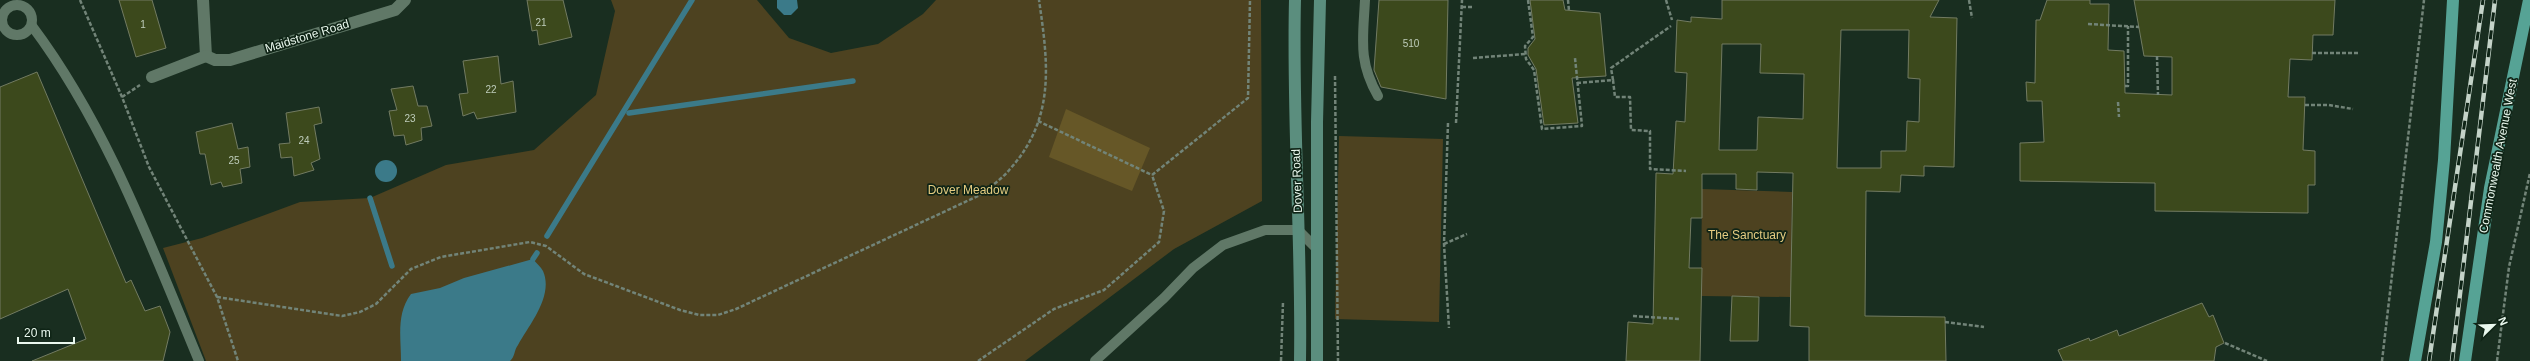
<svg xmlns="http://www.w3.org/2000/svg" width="2530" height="361" viewBox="0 0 2530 361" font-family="Arial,sans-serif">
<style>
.green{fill:#4d4220}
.forest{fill:#665727}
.water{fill:#3b7a89}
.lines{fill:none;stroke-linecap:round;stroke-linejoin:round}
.stream{stroke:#3b7a89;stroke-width:5.5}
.building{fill:#3c491c;stroke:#727b62;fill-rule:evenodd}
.path{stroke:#728478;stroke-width:2.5;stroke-dasharray:4 2;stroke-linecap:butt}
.lane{stroke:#607867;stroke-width:10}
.street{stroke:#607867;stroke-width:12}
.secondary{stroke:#5b8e7e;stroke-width:12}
.primary{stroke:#56a395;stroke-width:12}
.rail-casing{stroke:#c4d3c8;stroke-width:4.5}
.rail{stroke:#0f2416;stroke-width:3;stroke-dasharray:9;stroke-linecap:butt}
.labels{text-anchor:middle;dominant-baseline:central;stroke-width:3.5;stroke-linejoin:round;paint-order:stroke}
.number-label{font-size:10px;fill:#beccba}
.street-label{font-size:12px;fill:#eaf8ee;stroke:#0f2416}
.park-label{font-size:12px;fill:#e5cc81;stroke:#0f2416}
</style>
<rect width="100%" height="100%" fill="#192e20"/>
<g class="green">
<polygon points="611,0 757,0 789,38 831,53 878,44 923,14 936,0 1261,0 1262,201 1174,249 1025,361 206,361 163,248 202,238 300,202 370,198 446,165 534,150 596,95 615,11"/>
<polygon points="1339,136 1443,139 1439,322 1335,319"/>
<polygon points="1702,189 1792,192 1791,297 1701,296"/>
</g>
<polygon class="forest" points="1066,109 1150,148 1132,191 1049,157"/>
<g class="water">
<polygon points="777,0 797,0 798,8 791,15 784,15 777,8"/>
<circle cx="386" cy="171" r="11"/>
<path d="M533 259C536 263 541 267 543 271 554 296 529 325 518 345 514 350 515 357 510 361H401C401 337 396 314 411 294L440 288 464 278Z"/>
</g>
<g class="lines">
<g class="stream">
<polyline points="629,113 853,81"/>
<polyline points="370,198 392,266"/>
<polyline points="547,236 692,0"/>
<polyline points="533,259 537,253"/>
</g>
</g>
<g class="building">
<polygon points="119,0 152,0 166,48 136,57"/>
<polygon points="527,0 563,0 572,37 539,45 537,30 532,31"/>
<polygon points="1379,0 1448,0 1446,99 1381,87 1374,70"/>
<polygon points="1530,0 1563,0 1565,10 1600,13 1606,76 1572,78 1578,123 1544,125 1536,69 1528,55 1528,48 1535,39"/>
<path d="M1722 0H1939L1930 17 1957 18 1954 167 1924 166V176L1901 175 1900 192 1866 191 1865 316 1945 317 1946 361H1809V327L1790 326 1793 173 1757 172V190L1736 189V174H1702V218H1691L1689 268H1702L1700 361H1626L1628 322 1653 324 1656 173 1673 174 1676 121 1685 122 1687 73 1675 72 1677 20 1691 22V17L1722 19ZM1841 30H1909L1908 78 1920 79 1919 122 1907 121 1906 151H1881V168H1837ZM1722 44H1761L1760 73 1804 74 1803 119 1758 117 1757 150H1719Z"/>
<polygon points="2047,0 2090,0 2090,4 2109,4 2108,50 2124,51 2125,93 2172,95 2172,57 2144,56 2134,0 2335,0 2333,35 2313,35 2312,60 2290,59 2288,97 2305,97 2303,150 2315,151 2315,185 2308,185 2308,213 2155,211 2155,183 2020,181 2020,143 2044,142 2042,101 2027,101 2026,82 2035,83 2036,20 2040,20"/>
<polygon points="498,56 501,84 513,81 516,112 477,119 474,112 463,116 459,94 468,93 463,61"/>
<polygon points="37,72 126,283 131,280 145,311 160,306 170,332 163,361 32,361 86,339 68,289 0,319 0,87"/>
<polygon points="413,86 418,106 427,106 432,126 421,128 422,140 406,145 404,135 394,136 389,111 397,110 391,89"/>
<polygon points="319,107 322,123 314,125 320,159 311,163 314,170 294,176 292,157 281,158 279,144 290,143 286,113"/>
<polygon points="232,123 238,149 248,147 250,167 240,169 242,183 223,187 221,182 211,185 205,154 200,154 196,132"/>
<polygon points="1732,296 1759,297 1758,341 1730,341"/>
<polygon points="2202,303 2209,317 2213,315 2224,343 2216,347 2214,361 2063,361 2058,350 2089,338 2090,341 2117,330 2119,336"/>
</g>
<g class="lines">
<g class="path">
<polyline points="80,0 122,97 149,167 217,297 238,361"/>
<polyline points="1528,0 1533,37 1525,46 1526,59 1534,70 1542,129 1582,126 1575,58"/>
<polyline points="1568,0 1569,11"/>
<polyline points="1666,0 1672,20"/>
<polyline points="1969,0 1972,18"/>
<polyline points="1462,7 1474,7"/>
<polyline points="2088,24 2139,27"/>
<polyline points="2312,53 2358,53"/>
<polyline points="2157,56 2158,95"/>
<polyline points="1473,58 1525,54"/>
<polyline points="1335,76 1338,361"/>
<polyline points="1613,80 1611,68 1671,26"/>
<polyline points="1577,83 1613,80 1615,97 1630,97 1631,130 1650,131 1650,169 1686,171"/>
<polyline points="2125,86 2128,86 2128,26"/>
<polyline points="122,97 140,85"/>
<polyline points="2118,102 2119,117"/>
<polyline points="2305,105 2329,105 2353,109"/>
<polyline points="1038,121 1152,175"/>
<polyline points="1448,123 1444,244 1449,328"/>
<polyline points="1456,123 1462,0"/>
<polyline points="1444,244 1467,234"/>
<path d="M217 297 342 316 360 312 376 304 411 269 441 257 530 242 546 246 584 274 680 310 699 315H718L736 309 980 195C990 187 1002 179 1010 169 1056 118 1048 62 1039 0"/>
<polyline points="1633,316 1680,319"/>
<polyline points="1945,322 1984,327"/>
<polyline points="2225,343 2267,361"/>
<polyline points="978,361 1054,309 1104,290 1159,242 1164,211 1152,175 1248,98 1250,0"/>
<polyline points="1281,361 1283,302"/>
<polyline points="2382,361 2424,0"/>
<polyline points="2497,361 2509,267 2530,173"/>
</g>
<g class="lane">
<path d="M1365 0C1363 39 1358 61 1378 96"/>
<circle cx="17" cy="20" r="15"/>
<path d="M32 26C107 126 151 246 199 361"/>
<polyline points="1095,361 1164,298 1193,268 1223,245 1265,230 1298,230 1316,248"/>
</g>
<g class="street">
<polyline points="203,0 206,56"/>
<polyline points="206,56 215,60 230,60 395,10 405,0"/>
<polyline points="152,77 206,56"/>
</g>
<g class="secondary">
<path d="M1295 0C1292 121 1302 241 1300 361"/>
<polyline points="1317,361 1317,122 1320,0"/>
</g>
<g class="primary">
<polyline points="2415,361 2436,242 2444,160 2453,0"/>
<polyline points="2465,361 2490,188 2529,0"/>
</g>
<g class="rail-casing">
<g id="rail">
<polyline points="2429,361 2483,0"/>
<polyline points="2452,361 2495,0"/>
</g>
</g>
<use href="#rail" class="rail"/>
</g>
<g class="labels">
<g class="number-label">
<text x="541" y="22">21</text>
<text x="143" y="24">1</text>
<text x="1411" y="43">510</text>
<text x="491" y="89">22</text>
<text x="410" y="118">23</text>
<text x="304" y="140">24</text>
<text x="234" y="160">25</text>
</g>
<g class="street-label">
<text transform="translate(307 36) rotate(-17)">Maidstone Road</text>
<text transform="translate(2498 156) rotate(-79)">Commonwealth Avenue West</text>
<text transform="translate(1297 181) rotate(-92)">Dover Road</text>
</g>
<g class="park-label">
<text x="968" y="190">Dover Meadow</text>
<text x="1747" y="235">The Sanctuary</text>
</g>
</g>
<g transform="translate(2494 325) rotate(67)" stroke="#0f2416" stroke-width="3" paint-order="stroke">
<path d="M0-3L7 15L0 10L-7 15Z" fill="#eaf8ee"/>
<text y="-6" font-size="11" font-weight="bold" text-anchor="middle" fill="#eaf8ee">N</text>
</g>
<path d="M18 337v6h56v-6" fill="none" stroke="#eaf8ee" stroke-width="2"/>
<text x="24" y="337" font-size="12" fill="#eaf8ee" stroke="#0f2416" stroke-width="3" paint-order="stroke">20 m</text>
</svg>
